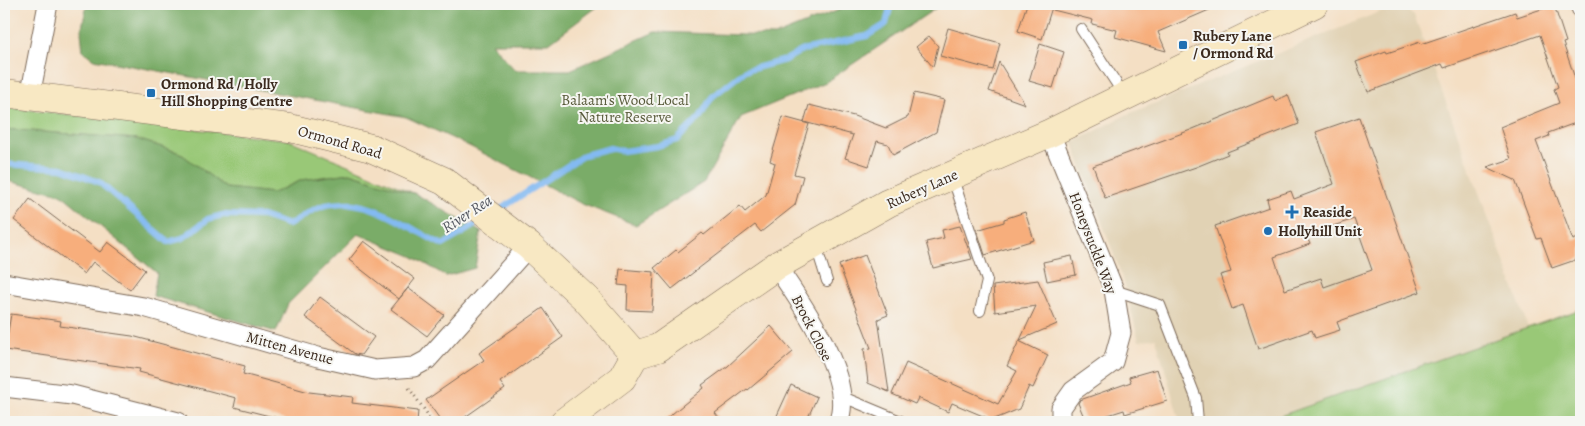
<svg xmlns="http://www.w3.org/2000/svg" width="1585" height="426" viewBox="0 0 1585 426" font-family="Alegreya,serif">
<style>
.built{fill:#e1d2b4}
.green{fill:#99c877;stroke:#6a794a}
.forest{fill:#7aac68;stroke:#5a6b43}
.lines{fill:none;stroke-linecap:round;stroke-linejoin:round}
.stream{stroke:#83baf2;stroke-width:6}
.building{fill:#f7ae7b;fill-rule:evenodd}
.lane-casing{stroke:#7c6958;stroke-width:12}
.street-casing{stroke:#7c6958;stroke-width:21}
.secondary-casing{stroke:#7c6958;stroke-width:29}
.path{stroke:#7c6958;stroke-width:3;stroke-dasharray:1 4;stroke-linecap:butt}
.lane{stroke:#fff;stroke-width:10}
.street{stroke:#fff;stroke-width:19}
.secondary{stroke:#f8e8c3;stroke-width:28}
.poi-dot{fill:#1f6fb2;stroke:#f6f6f2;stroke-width:2}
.labels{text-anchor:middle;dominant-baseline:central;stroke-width:4;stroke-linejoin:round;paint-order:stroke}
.poi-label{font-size:15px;font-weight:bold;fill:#3b2a1e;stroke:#f6f6f2;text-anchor:start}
.park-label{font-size:15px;fill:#575939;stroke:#f6f6f2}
.street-label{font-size:15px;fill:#3b2a1e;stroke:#f6f6f2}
.water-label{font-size:16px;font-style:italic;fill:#51555e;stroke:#f6f6f2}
</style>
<rect width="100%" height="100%" fill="#f6f6f2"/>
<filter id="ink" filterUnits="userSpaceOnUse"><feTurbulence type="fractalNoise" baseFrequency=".02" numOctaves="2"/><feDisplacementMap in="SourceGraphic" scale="10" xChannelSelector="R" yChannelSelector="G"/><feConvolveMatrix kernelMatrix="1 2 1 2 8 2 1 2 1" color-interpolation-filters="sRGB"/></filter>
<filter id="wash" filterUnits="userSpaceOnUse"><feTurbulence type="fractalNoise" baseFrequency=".0096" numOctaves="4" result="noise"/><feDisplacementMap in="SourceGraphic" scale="20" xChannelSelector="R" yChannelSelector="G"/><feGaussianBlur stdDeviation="1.12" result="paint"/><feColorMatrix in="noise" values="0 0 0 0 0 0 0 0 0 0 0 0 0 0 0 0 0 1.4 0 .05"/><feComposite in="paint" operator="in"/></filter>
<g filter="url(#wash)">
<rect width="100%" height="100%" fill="#f4dfc4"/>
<polygon class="built" points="1399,4 1414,15 1528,327 1581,309 1581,422 1180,422 1156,338 1139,341 1124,282 1073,143 1126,115"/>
<g class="green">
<polygon points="4,107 289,140 416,194 350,173 302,180 273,193 226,188 180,153 137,139 4,129"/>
<polygon points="1581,309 1581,422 1263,422"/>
</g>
<g class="forest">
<polygon points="87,4 601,4 549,43 491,43 515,70 570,70 655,32 774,36 854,4 942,4 826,82 741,117 704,182 636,225 582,204 469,146 406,117 94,59 83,51 81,32"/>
<polygon points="4,129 137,139 180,153 226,188 273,193 302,180 350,173 416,194 481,232 475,268 446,276 412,256 358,234 288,304 276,332 153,296 157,273 61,194 4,180"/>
</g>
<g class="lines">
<g class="stream">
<path d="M4 164 62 168 99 182 168 242 183 238 208 219 223 215 262 216 289 225C300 218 313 208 326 205 369 195 407 228 443 245L483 220"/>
<polyline points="496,212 584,155 610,148 623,151 658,146 677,140 700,117 712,97 745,71 785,60 803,50 867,36 886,24 891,4"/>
</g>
</g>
<g id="blocks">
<g class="building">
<polygon points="1027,4 1138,4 1150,7 1157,4 1223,4 1158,32 1166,51 1115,37 1117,30 1092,24 1093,20 1053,10 1053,4 1042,39 1018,31"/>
<polygon points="1554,5 1566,42 1563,43 1581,96 1581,121 1548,133 1549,136 1536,141 1573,240 1581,237 1581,258 1552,268 1541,238 1537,239 1515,180 1487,167 1511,159 1500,127 1559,103 1554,89 1558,87 1540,35 1444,68 1442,64 1368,92 1356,62 1386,51 1387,53 1420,42 1421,44 1515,12 1517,17"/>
<polygon points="948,28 1000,43 993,70 940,56"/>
<polygon points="929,36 938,46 933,67 916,47"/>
<polygon points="1040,44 1064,52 1053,88 1029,81"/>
<polygon points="999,62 1025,104 989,91"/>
<polygon points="914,93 944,100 936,132 893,155 888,144 877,141 869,166 845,158 853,135 804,122 809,105 854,116 886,128 908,117"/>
<polygon points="1288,95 1299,124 1227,152 1228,154 1196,167 1105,198 1093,166 1188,131 1273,96 1275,101"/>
<polygon points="783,117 809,124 794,174 803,176 795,205 761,232 755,225 672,289 654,268 676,250 678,252 702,233 704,235 740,206 745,212 766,195 775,163 770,161"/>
<path d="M1359 117 1420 292 1337 322 1340 330 1315 338 1312 330 1258 349 1243 305 1232 309 1220 275 1231 272 1215 226 1269 207 1267 199 1291 191 1294 199 1334 184 1316 132ZM1354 219 1372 270 1324 287 1321 278 1285 290 1274 257 1310 244 1306 235Z"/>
<polygon points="30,199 100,252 108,242 145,270 130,290 93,262 84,274 14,220"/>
<polygon points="1025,212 1034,240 985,255 977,230 1004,222 1004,219"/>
<polygon points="960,226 972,259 933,268 926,242 944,238 942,230"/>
<polygon points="364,241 415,279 399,299 349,260"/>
<polygon points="865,255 888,315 878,319 889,392 868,383 864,349 871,348 839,265"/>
<polygon points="1072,256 1076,275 1047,281 1043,262"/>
<polygon points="620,269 654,272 652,311 627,310 628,286 618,285"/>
<polygon points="1038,280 1057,324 1020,340 1036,306 995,312 993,286"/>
<polygon points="408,288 444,315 427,336 391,309"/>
<polygon points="320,297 374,337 361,355 355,354 305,317"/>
<polygon points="543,308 563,337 500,382 505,389 458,422 442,422 426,400 484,360 479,353"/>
<polygon points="11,314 61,321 60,326 132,336 245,366 243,374 309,392 353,397 352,403 418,411 417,422 293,422 234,407 236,398 139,372 140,369 5,350"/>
<polygon points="771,326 793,352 748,390 747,389 715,413 722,422 662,422 704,388 702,385 728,366"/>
<polygon points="1019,341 1048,355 1033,388 1029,386 1019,409 990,421 990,419 952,403 948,412 918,398 915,404 892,394 906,363 998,404 1017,371 1007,366"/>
<polygon points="1157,369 1167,401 1125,414 1124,410 1086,422 1078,403 1080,400 1131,382 1129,377"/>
<polygon points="791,385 817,397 806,422 774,422"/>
</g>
</g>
</g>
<g filter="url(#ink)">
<use href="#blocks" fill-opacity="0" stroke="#7c6958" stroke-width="1"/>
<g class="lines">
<g class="lane-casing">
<g id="lane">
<polyline points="1081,29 1124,95"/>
<polyline points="1581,155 1581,157"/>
<polyline points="952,176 987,281 980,311"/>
<polyline points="816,246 827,281"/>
<polyline points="1114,290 1160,305 1196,398 1198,422"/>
<polyline points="843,397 903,422"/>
</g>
</g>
<g class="street-casing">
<g id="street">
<polyline points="1580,4 1581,8"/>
<polyline points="30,96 48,4"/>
<polyline points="1050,133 1114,290 1121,333 1113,362 1073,391 1061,408 1061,422"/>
<path d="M776 266C800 300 856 381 838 422"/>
<polyline points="4,283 144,307 318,357 375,370 414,367 427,360 529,246"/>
<polyline points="4,387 72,395 178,422"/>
</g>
</g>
<g class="secondary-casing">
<g id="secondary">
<polyline points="4,93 290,128 371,148 444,181 529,246 586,299 635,355"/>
<polyline points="564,422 622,378 635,355 658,348 776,266 888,203 1050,133 1314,4"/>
</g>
</g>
<polyline class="path" points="409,388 433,422"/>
<use href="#lane" class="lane"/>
<use href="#street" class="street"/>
<use href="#secondary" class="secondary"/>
</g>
</g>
<g class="poi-dot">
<rect x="1178" y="40" width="10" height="10" rx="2.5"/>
<rect x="146" y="88" width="10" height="10" rx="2.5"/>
<path d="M1289.5 204.5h5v5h5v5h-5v5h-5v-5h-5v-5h5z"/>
<circle cx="1268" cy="231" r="5"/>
</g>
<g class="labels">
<g class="poi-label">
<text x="1193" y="36">Rubery Lane<tspan x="1193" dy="17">/ Ormond Rd</tspan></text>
<text x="161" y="84">Ormond Rd / Holly<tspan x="161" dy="17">Hill Shopping Centre</tspan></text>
<text x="1303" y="212">Reaside</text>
<text x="1278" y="231">Hollyhill Unit</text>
</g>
<g class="park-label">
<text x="625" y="100">Balaam's Wood Local<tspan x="625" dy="17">Nature Reserve</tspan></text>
</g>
<g class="street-label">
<text transform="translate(340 142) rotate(16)">Ormond Road</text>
<text transform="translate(922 189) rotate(-24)">Rubery Lane</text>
<text transform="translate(1093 243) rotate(69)">Honeysuckle Way</text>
<text transform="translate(812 328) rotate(63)">Brock Close</text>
<text transform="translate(290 348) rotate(15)">Mitten Avenue</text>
</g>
<g class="water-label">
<text transform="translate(467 214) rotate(-33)">River Rea</text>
</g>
</g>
<rect width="1585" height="426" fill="none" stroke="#f6f6f2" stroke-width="20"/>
</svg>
